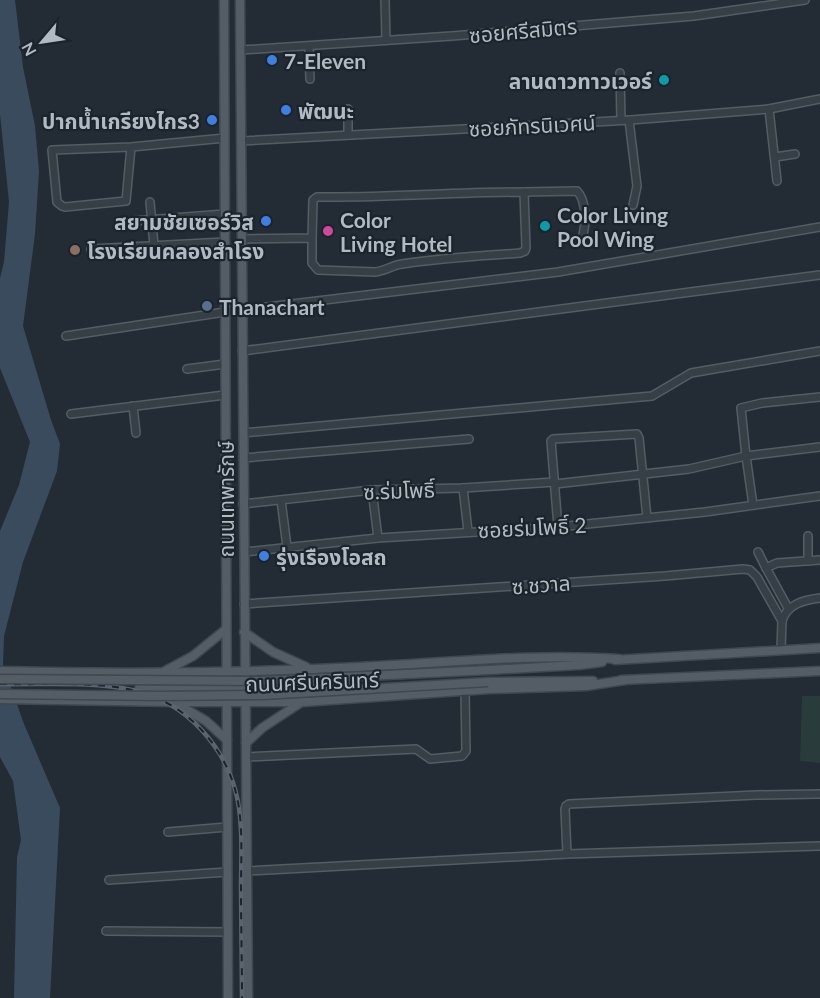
<svg xmlns="http://www.w3.org/2000/svg" width="820" height="998" viewBox="0 0 820 998" font-family="Lato,'Noto Sans Thai',sans-serif">
<style>
.green{fill:#293b3a}
.water{fill:#3a4b5d}
.lines{fill:none;stroke-linecap:round;stroke-linejoin:round}
.minor-casing{stroke:#545c64;stroke-width:10}
.major-casing{stroke:#3f4750;stroke-width:11}
.minor{stroke:#363e46;stroke-width:7}
.major{stroke:#545d66;stroke-width:8}
.rail-casing{stroke:#5a646f;stroke-width:4.5}
.rail{stroke:#1b232b;stroke-width:2;stroke-dasharray:7;stroke-linecap:butt}
.major-bridge-casing{stroke:#3f4750;stroke-width:11;stroke-linecap:butt}
.major-bridge{stroke:#545d66;stroke-width:8}
.shop-dot{fill:#3f7fe0;stroke:#1b232b;stroke-width:2}
.culture-dot{fill:#0f9aa8;stroke:#1b232b;stroke-width:2}
.hotel-dot{fill:#d1479c;stroke:#1b232b;stroke-width:2}
.education-dot{fill:#8d6e63;stroke:#1b232b;stroke-width:2}
.service-dot{fill:#5c6f8a;stroke:#1b232b;stroke-width:2}
.labels{text-anchor:middle;dominant-baseline:central;stroke-width:4.5;stroke-linejoin:round;paint-order:stroke}
.street-label{font-size:21px;fill:#b1b9c3;stroke:#1b232b}
.poi-label{font-size:21px;font-weight:bold;fill:#b1b9c3;stroke:#1b232b;text-anchor:start}
</style>
<rect width="100%" height="100%" fill="#232c35"/>
<polygon class="green" points="802,696 820,696 820,763 800,761"/>
<polygon class="water" points="0,0 15,0 23,67 35,126 39,171 35,234 23,326 51,420 60,444 57,471 23,562 4,636 3,665 24,724 60,808 50,998 14,998 17,857 21,840 13,781 0,757 0,531 19,485 30,442 0,368 0,278 4,262 9,202 0,114"/>
<g class="lines">
<g class="minor-casing">
<g id="minor">
<polyline points="385,0 386,40"/>
<polyline points="309,46 310,79"/>
<polyline points="241,50 452,36 694,16 805,0"/>
<polyline points="620,73 621,120"/>
<polyline points="348,109 348,135"/>
<polyline points="769,109 777,181"/>
<polyline points="629,120 637,186 633,205"/>
<polyline points="242,141 631,120 769,109 820,99"/>
<polyline points="131,147 126,201 65,207 62,206 57,202 52,150 131,147 225,138"/>
<polyline points="775,157 795,154"/>
<path d="M524 192 577 191C587 201 586 226 582 238"/>
<polyline points="150,202 154,246"/>
<polyline points="133,221 225,214"/>
<path d="M242 239 312 238 313 200 317 197C386 198 455 192 524 192L526 248 525 251 520 253C481 256 441 258 402 264 393 265 385 271 375 272L318 270 312 263V238"/>
<polyline points="91,249 225,242"/>
<polyline points="66,336 225,312 558,272 820,227"/>
<polyline points="242,351 820,275"/>
<polyline points="187,369 225,364"/>
<polyline points="133,406 136,433"/>
<polyline points="71,414 225,395"/>
<polyline points="243,433 652,396 691,373 820,351"/>
<polyline points="243,458 469,439"/>
<polyline points="555,484 689,469 746,456 820,447"/>
<polyline points="463,488 468,531"/>
<polyline points="372,490 378,538"/>
<polyline points="281,500 287,547"/>
<polyline points="243,504 372,490 463,488 555,482"/>
<polyline points="753,505 746,456 741,408 762,403 820,397"/>
<polyline points="558,527 551,441 553,439 637,434 639,438 647,518"/>
<polyline points="808,536 808,561"/>
<polyline points="244,552 378,538 558,527 705,512 820,496"/>
<polyline points="758,552 766,568"/>
<polyline points="244,604 665,576 743,569 750,570 757,577 782,621 781,649"/>
<polyline points="788,608 766,568 777,563 820,560"/>
<path d="M782 621C787 604 804 600 820 598"/>
<polyline points="246,757 416,749 430,759 462,756 466,751 465,691"/>
<polyline points="168,832 227,827"/>
<polyline points="567,854 565,809 566,806 569,804 756,795 820,794"/>
<polyline points="247,871 567,854 820,846"/>
<polyline points="109,880 227,872"/>
<polyline points="106,931 227,932"/>
</g>
</g>
<g class="major-casing">
<g id="major">
<polyline points="224,0 228,998"/>
<polyline points="240,0 248,998"/>
<polyline points="244,632 273,652 306,667"/>
<polyline points="615,660 820,648"/>
<polyline points="489,670 579,665 602,662"/>
<path d="M0 671C120 674 240 673 360 667 446 663 533 653 619 659"/>
<polyline points="165,671 193,656 225,630"/>
<polyline points="621,680 820,671"/>
<polyline points="488,682 593,681"/>
<polyline points="139,689 245,688 349,684"/>
<polyline points="0,699 172,702 303,702 490,689 586,686 625,680"/>
<polyline points="177,704 206,721 227,740"/>
<polyline points="246,743 262,728 300,703"/>
</g>
</g>
<use href="#minor" class="minor"/>
<use href="#major" class="major"/>
<g class="rail-casing">
<path id="rail" d="M0 684C41 685 92 681 132 690 186 701 228 748 238 802 243 830 241 860 241 889 241 925 242 962 242 998"/>
</g>
<use href="#rail" class="rail"/>
<g class="major-bridge-casing">
<g id="major-bridge">
<polyline points="0,679 265,681 489,670"/>
<polyline points="0,694 160,696 263,695 488,682"/>
</g>
</g>
<use href="#major-bridge" class="major-bridge"/>
</g>
<g class="shop-dot">
<circle cx="272" cy="60" r="6"/>
<circle cx="286" cy="110" r="6"/>
<circle cx="212" cy="120" r="6"/>
<circle cx="266" cy="221" r="6"/>
<circle cx="264" cy="556" r="6"/>
</g>
<g class="culture-dot">
<circle cx="664" cy="80" r="6"/>
<circle cx="545" cy="226" r="6"/>
</g>
<circle class="hotel-dot" cx="328" cy="231" r="6"/>
<circle class="education-dot" cx="75" cy="250" r="6"/>
<circle class="service-dot" cx="207" cy="306" r="6"/>
<g class="labels">
<g class="street-label">
<text transform="translate(523 30) rotate(-5)">ซอยศรีสมิตร</text>
<text transform="translate(532 125) rotate(-3)">ซอยภัทรนิเวศน์</text>
<text transform="translate(399 490) rotate(-2)">ซ.ร่มโพธิ์</text>
<text transform="translate(225 499) rotate(-90)">ถนนเทพารักษ์</text>
<text transform="translate(532 527) rotate(-3)">ซอยร่มโพธิ์ 2</text>
<text transform="translate(541 584) rotate(-4)">ซ.ชวาล</text>
<text transform="translate(312 681) rotate(-2)">ถนนศรีนครินทร์</text>
</g>
<g class="poi-label">
<text x="284" y="60">7-Eleven</text>
<text x="652" y="80" text-anchor="end">ลานดาวทาวเวอร์</text>
<text x="298" y="110">พัฒนะ</text>
<text x="200" y="120" text-anchor="end">ปากน้ำเกรียงไกร3</text>
<text x="557" y="214">Color Living<tspan x="557" dy="24">Pool Wing</tspan></text>
<text x="340" y="219">Color<tspan x="340" dy="24">Living Hotel</tspan></text>
<text x="254" y="221" text-anchor="end">สยามชัยเซอร์วิส</text>
<text x="87" y="250">โรงเรียนคลองสำโรง</text>
<text x="219" y="306">Thanachart</text>
<text x="276" y="556">รุ่งเรืองโอสถ</text>
</g>
</g>
<g transform="translate(42 42) rotate(241)" stroke="#1b232b" stroke-width="4.5" paint-order="stroke">
<path d="M0-4.5L10 22L0 15L-10 22Z" fill="#b1b9c3"/>
<text y="-9" font-size="16" font-weight="bold" text-anchor="middle" fill="#b1b9c3">N</text>
</g>
</svg>
